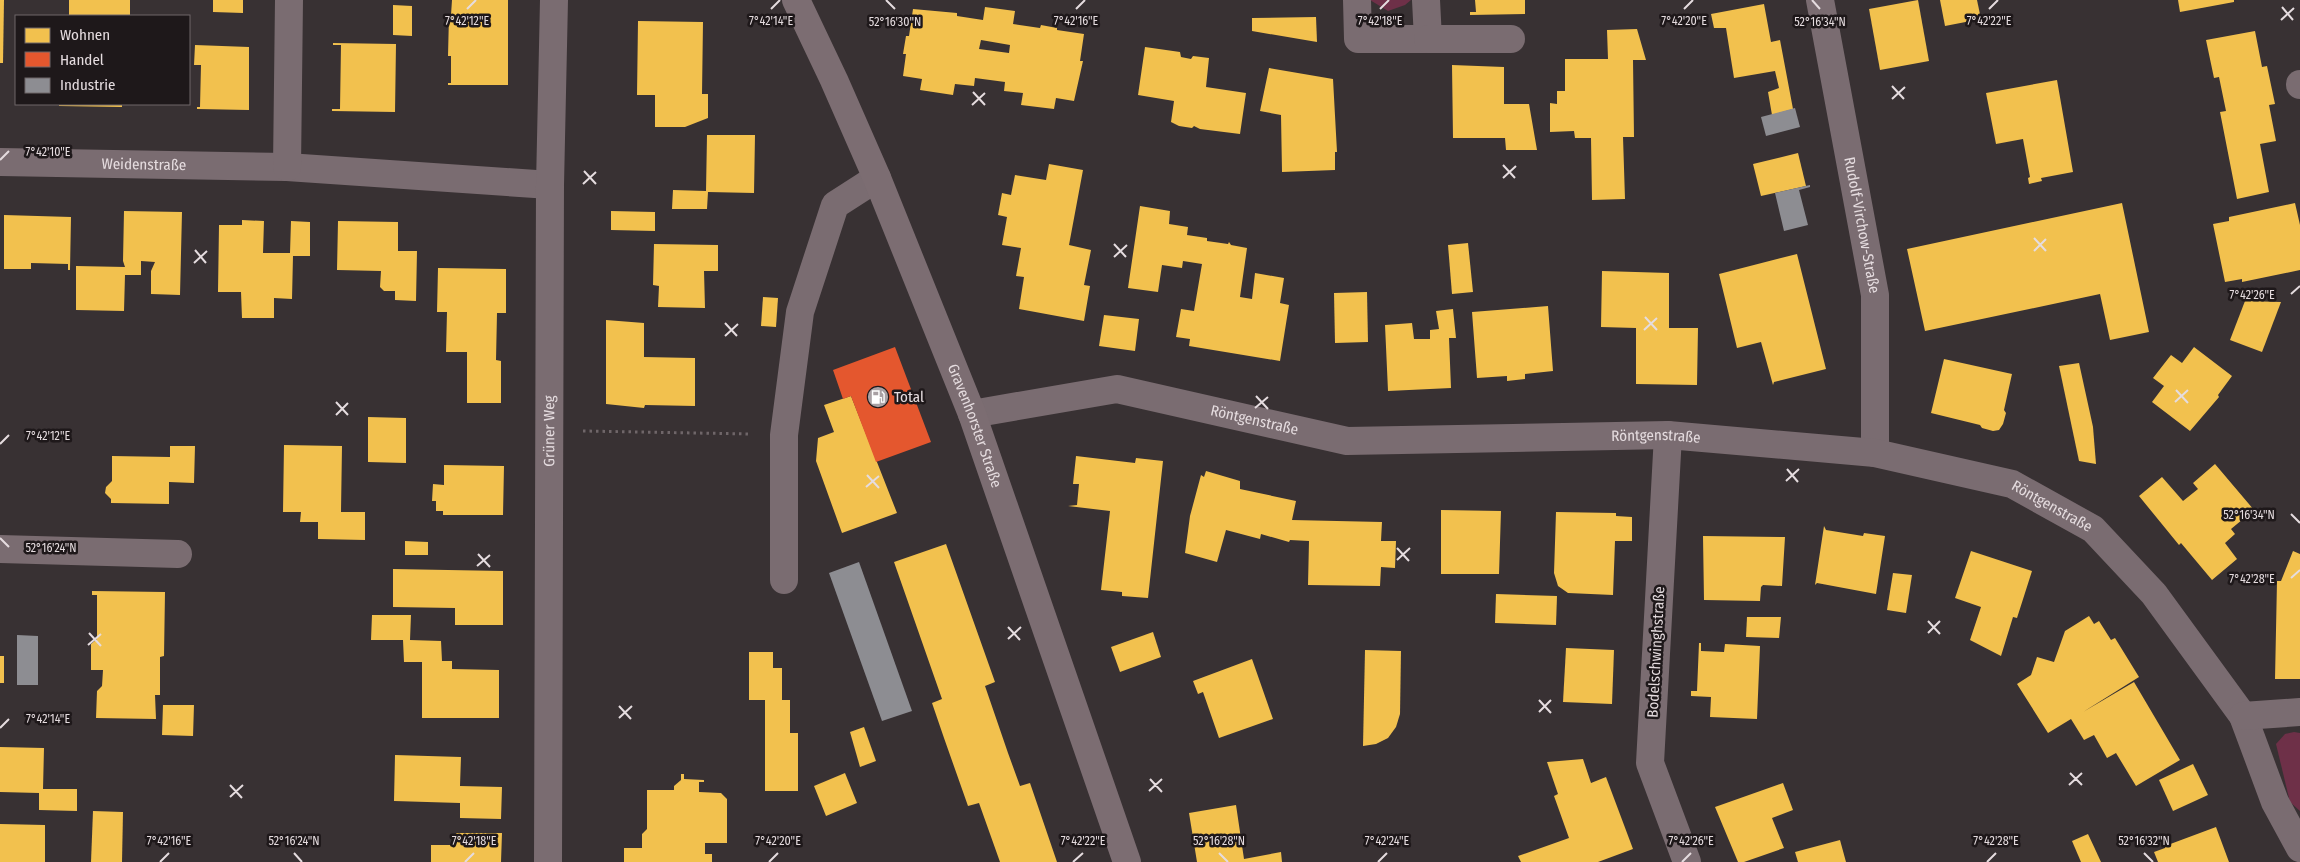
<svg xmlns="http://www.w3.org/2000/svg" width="2300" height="862" viewBox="0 0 2300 862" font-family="'Fira Sans Condensed',sans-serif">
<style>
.green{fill:#6e3048}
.homes{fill:#f2c14e;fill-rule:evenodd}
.shops{fill:#e4572e}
.industry{fill:#8d8d92}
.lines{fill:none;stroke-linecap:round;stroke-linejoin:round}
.path{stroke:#6f6669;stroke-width:3;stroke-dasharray:2.5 4;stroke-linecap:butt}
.minor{stroke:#7a6c71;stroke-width:28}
.major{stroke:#7c6d72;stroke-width:28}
.ticks{fill:none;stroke:#e5dcdf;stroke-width:2}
.labels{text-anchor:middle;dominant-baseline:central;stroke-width:5;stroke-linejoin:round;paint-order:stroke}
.street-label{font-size:15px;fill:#e5dcdf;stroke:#1e181a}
.poi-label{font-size:15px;fill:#e5dcdf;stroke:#1e181a;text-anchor:start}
.ticks-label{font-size:12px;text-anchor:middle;fill:#e5dcdf;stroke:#1e181a;stroke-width:5;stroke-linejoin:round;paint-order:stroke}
</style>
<rect width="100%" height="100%" fill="#383133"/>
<g class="green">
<polygon points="1370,0 1411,0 1405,5 1388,11"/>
<polygon points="2294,732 2300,733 2300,811 2290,802 2276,744 2285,734"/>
</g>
<g class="homes">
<polygon points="0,0 4,0 3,63 0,63"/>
<rect x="69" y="0" width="61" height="16"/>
<polygon points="213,0 243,0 243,13 213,12"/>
<polygon points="452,0 508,0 508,85 448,85 448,83 451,83 451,56 448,56 449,15 451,15"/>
<polygon points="1475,0 1525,0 1525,14 1470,15 1470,12 1476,12"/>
<polygon points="1918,0 1929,61 1880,70 1869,9"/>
<polygon points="1940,0 1977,0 1981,19 1945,26"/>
<polygon points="2178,0 2234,0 2234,2 2180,12"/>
<polygon points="1764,4 1771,42 1780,40 1793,109 1772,115 1768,92 1779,88 1775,71 1734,78 1726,28 1714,28 1711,14"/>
<polygon points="393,5 412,6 412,36 393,35"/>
<path d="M985 7 1015 11 1013 24 1040 28 1041 25 1057 28V30L1084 34 1080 61H1083L1074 101 1056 98 1054 109 1021 105 1023 93 1004 91 1005 82 975 78 974 86 955 84 953 95 920 90 922 79 903 76 906 54H903L906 36H909L913 9 957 13V16L983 20ZM981 40 1010 45 1009 53 979 49Z"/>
<polygon points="1316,17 1317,42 1252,31 1252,18"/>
<polygon points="638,21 703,22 702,94 708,94 708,118 685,127 655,127 655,95 637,95"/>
<polygon points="1637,29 1646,60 1633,60 1634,137 1623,137 1625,199 1592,200 1591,138 1575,138 1574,131 1550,132 1550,103 1557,104 1557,91 1565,91 1565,59 1608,59 1607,30"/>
<polygon points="2255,31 2262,67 2267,66 2275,104 2269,105 2276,141 2260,144 2269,192 2237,199 2220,112 2226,111 2219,77 2214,78 2206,40"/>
<polygon points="333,43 396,44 395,112 332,111 332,109 340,109 341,45 333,45"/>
<polygon points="195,45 249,47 249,110 197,109 197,107 200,107 201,65 194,65"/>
<polygon points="1145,47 1180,52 1181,57 1191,59 1193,56 1209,58 1206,87 1246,93 1240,134 1200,129 1194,126 1192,128 1179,126 1171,122 1174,101 1138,95"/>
<polygon points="1452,65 1504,67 1504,104 1529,104 1537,150 1506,150 1505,138 1453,138"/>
<polygon points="1269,68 1333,79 1337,152 1335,152 1335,170 1282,172 1281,115 1260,111"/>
<polygon points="2057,80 2073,172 2041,178 2042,181 2029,184 2028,178 2030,177 2023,139 1996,144 1986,93"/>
<polygon points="59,104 122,104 122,107 59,106"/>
<polygon points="707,135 755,135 754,193 708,192 707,209 672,209 673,190 706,191"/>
<polygon points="1798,153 1806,186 1761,196 1753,164"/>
<polygon points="1049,164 1083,170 1069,245 1091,250 1084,285 1090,286 1084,321 1019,309 1024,277 1016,276 1021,248 1002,245 1007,217 998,215 1002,193 1011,195 1015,175 1046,180"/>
<polygon points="2122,203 2149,332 2110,340 2100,294 1925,331 1907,249"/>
<polygon points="2295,203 2300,225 2300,270 2242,282 2242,279 2225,282 2213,224 2229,221 2229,217"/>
<polygon points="1140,206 1170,211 1169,224 1188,227 1187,235 1207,238 1207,241 1228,244 1229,242 1231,245 1247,248 1240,297 1252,299 1255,273 1284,278 1280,303 1289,305 1280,361 1189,346 1190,339 1176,337 1181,309 1194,311 1202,264 1183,261 1182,268 1162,265 1158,292 1128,288"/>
<polygon points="124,211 182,212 180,295 151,294 151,271 155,262 141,261 141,275 125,275 124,311 76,310 76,266 125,267 123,261"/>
<polygon points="611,211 655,212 655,231 611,230"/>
<polygon points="4,215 71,217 70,270 68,270 68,264 31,263 31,269 4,269"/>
<polygon points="242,220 264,221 263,253 290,253 291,221 310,222 310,256 293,256 292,299 274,298 274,318 242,318 241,292 218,292 219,225 242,225"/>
<polygon points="338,221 398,222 398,251 417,251 416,301 395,300 395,291 384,291 380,287 381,271 337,270"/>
<polygon points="1468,243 1473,292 1452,294 1448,245"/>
<polygon points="654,244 718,245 718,271 704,271 705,308 658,307 659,286 653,285"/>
<polygon points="1797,254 1826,369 1774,382 1773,385 1761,342 1737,348 1719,274"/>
<polygon points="438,268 506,269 506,313 497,313 496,360 501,361 501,403 467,403 467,352 446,352 447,312 437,312"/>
<polygon points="1602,271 1669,273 1669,328 1698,328 1697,385 1636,384 1636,328 1601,327"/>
<polygon points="1367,292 1368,342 1335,343 1334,293"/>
<polygon points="763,297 778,298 776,327 761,326"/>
<polygon points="2245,301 2281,302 2262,352 2230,340"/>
<polygon points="1548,306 1553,371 1525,374 1525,379 1507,381 1507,376 1477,378 1472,312"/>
<polygon points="1453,309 1456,338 1449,338 1451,388 1388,391 1385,325 1412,323 1414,339 1430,339 1430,330 1439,329 1436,311"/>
<polygon points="1104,315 1139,319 1135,351 1099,346"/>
<polygon points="606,320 644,323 644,357 695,358 695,406 645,405 644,408 606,404"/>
<polygon points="2194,347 2232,376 2218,395 2219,397 2190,431 2152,402 2164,386 2153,378 2171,355 2182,363"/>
<polygon points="1944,359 2012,374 2004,410 2006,413 2003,424 1999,430 1993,431 1982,428 1980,425 1931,413"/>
<polygon points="2079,363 2093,427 2096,464 2079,461 2059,366"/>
<polygon points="851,396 897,513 842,533 816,461 818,438 834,432 824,405"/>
<polygon points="368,417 406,418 406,463 368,462"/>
<polygon points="284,445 342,446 341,512 365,512 365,540 318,539 318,522 300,522 301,512 283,512"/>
<polygon points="170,446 195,446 194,483 169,482 169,504 111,503 111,499 105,493 106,487 112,481 112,456 170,457"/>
<polygon points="1076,456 1135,463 1136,458 1163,461 1148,598 1122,596 1122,592 1101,590 1110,511 1068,506 1077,505 1079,484 1073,484"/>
<polygon points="2215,464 2254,510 2231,529 2235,534 2225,543 2237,559 2212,580 2181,543 2179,545 2139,496 2162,477 2183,501 2198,489 2193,483"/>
<polygon points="444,465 504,466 503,515 443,515 443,511 436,511 436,501 432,501 433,484 444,485"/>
<polygon points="1206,471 1240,481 1240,489 1296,501 1292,520 1382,522 1381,541 1396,541 1395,568 1381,567 1380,586 1308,585 1309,541 1290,540 1289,542 1261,534 1260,539 1226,530 1217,562 1185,553 1190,516 1201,475 1204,477"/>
<polygon points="1441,510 1501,511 1499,574 1441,574"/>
<polygon points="1556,512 1616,513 1616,516 1632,517 1632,541 1615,541 1613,595 1568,593 1558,586 1554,573"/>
<polygon points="1824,526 1826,530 1863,536 1864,533 1885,536 1876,594 1817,583 1815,585"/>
<polygon points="1703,536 1785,537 1782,586 1763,585 1761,587 1760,601 1704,600"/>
<polygon points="405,541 428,542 428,555 405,555"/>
<polygon points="946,544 995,682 985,686 1008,753 1020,786 1030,783 1057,862 1000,862 979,803 968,806 944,738 932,703 942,699 894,562"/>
<polygon points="1971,551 2032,571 2017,618 2013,617 2001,656 1970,640 1981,607 1955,598"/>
<polygon points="2293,551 2300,554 2300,679 2275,679 2277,581 2281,581"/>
<polygon points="393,569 503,571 503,625 455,625 455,608 393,607"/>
<polygon points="1893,573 1912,575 1906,613 1887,610"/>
<polygon points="92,591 165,592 164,656 160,657 160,695 155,695 156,719 96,718 97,691 102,686 103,670 91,670 91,644 97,639 97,595 92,595"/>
<polygon points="1496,594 1557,596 1556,625 1495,623"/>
<polygon points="372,615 411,615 410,640 441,641 442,661 452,661 452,669 499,670 499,718 422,718 422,662 404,662 403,640 371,640"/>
<polygon points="2089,616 2094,624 2099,621 2111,640 2115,638 2139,677 2083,712 2134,682 2180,760 2136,786 2116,753 2107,758 2094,735 2084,740 2071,719 2048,733 2017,684 2031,675 2037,657 2054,662 2065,631"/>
<polygon points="1747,617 1781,617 1779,638 1746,637"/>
<polygon points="1153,632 1161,657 1120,672 1111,647"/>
<polygon points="1699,643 1701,643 1701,651 1724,652 1725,644 1760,646 1757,719 1710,717 1711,697 1691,696 1691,691 1697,691"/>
<polygon points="1566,648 1614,650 1612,704 1563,702"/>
<polygon points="1365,650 1401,651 1400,714 1396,727 1388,738 1376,744 1363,746"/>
<polygon points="749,652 773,652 773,668 782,668 782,700 790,700 790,733 798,733 798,791 765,791 765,700 749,700"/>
<rect x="0" y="656" width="4" height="27"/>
<polygon points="1252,659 1273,719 1219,738 1203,692 1198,694 1193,681"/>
<polygon points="163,705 194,705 193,736 162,735"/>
<polygon points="864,727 876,761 860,767 850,732"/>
<polygon points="0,747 44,748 43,789 77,789 77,811 39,810 39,793 0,792"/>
<polygon points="395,755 461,757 460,786 502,787 501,819 460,818 460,803 394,801"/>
<polygon points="1583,759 1591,783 1606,777 1633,849 1598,862 1521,862 1518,856 1569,838 1554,796 1558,794 1547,762"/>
<polygon points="2193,764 2208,795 2173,811 2159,780"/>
<polygon points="845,773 857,803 826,816 814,786"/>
<polygon points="681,774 684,774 684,779 704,780 704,782 699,782 699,792 721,793 727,799 727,843 705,843 705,854 712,854 712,862 624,862 624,848 642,848 642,834 647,829 647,790 674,790 674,786 681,780"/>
<polygon points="1783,783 1793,810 1772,818 1784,848 1744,862 1738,862 1715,807"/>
<polygon points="1236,805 1244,859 1281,852 1282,862 1197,862 1189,813"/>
<polygon points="93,811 123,812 122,862 91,862"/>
<polygon points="0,824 45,825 45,862 0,862"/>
<polygon points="2216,827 2229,862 2158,862 2154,852 2165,848 2165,846"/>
<polygon points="456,833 502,833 501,862 431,862 431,845 456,845"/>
<polygon points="2088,834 2095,849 2101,862 2081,862 2072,841"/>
<polygon points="1840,840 1846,862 1798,862 1795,852"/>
</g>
<polygon class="shops" points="895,347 931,442 876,462 851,396 843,399 833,370"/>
<g class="industry">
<polygon points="1795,108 1800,127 1766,136 1761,117"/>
<polygon points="1810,185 1810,187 1799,190 1808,225 1784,231 1775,193"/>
<polygon points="859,562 912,711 882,721 829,573"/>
<polygon points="17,635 38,636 38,685 17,685"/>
</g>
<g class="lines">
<polyline class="path" points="583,431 751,434"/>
<g class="minor">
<polyline points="1357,0 1358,39 1428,39 1426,0"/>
<path id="s1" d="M1820 0 1875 295V453"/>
<polyline points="1428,39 1511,39"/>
<polyline points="2300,84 2300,85"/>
<path id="s2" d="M0 162 287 167 550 185"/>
<polyline points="287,167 289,0"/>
<path id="s3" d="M972 414 1117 389 1347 441 1668 435 1875 453 2012 484 2093 529 2154 594 2243 716 2275 802 2300 848"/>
<polyline points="1668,435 1650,763 1687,862"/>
<polyline points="0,549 178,554"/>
<polyline points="784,580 784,435 800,312 835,205 877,178"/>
<polyline points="2243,716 2300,712"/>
<path id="s4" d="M548 862 550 185 554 0"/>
</g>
<path class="major" id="s5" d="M796 0 834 80 877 178 972 414 1127 862"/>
</g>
<path class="ticks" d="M886 0 895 9M1812 0 1820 9M2282 7 2293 20M467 9 476 0M771 9 780 0M1076 9 1085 0M1380 9 1389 0M1684 9 1693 0M1989 9 1998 0M2281 20 2294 8M1892 86 1904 99M973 92 985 105M1892 99 1905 87M972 105 985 93M0 160 9 151M1503 165 1515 178M584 171 596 184M1503 178 1516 166M583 184 596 172M2034 238 2046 251M1114 244 1126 257M195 250 206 263M2034 251 2046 239M1114 257 1127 245M194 263 207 251M2291 294 2300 286M1645 317 1657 330M725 323 737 336M1644 330 1657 318M725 336 738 324M2176 390 2188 403M1256 396 1268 409M336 402 348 415M2175 402 2188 390M1255 408 1268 397M336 415 348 403M0 444 9 435M1787 469 1798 482M867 475 879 488M1786 481 1799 469M866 487 879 476M2291 514 2300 523M0 538 9 547M1397 548 1409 561M478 554 490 567M1397 560 1410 548M477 566 490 555M2291 578 2300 570M1928 621 1940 634M1008 627 1020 640M89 633 101 646M1928 633 1940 621M1008 639 1021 627M88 645 101 634M1539 700 1551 713M619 706 631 719M1539 712 1551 700M619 718 632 706M0 728 9 719M2070 773 2082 785M1150 779 1162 792M230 785 242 798M2069 785 2082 773M1149 791 1162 779M230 797 243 785M294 853 302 862M1219 853 1228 862M2144 853 2153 862M160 862 169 853M465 862 474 853M769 862 778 853M1073 862 1083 853M1378 862 1387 853M1682 862 1691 853M1987 862 1996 853"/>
<defs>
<g id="fuel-disc" transform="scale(1.125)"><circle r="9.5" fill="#a8a0a3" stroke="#1e181a"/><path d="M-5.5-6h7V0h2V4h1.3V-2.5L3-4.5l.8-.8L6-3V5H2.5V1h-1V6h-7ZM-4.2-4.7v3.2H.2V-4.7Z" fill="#fff"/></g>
</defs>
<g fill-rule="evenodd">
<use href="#fuel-disc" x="878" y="397"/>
</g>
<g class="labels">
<g class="street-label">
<text stroke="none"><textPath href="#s2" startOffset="144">Weidenstraße</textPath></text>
<text stroke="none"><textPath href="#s1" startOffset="229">Rudolf-Virchow-Straße</textPath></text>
<text stroke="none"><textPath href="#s3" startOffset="288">Röntgenstraße</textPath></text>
<text stroke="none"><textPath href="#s5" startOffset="462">Gravenhorster Straße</textPath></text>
<text stroke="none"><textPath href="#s4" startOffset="431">Grüner Weg</textPath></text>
<text stroke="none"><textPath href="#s3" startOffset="692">Röntgenstraße</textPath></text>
<text stroke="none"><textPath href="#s3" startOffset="1098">Röntgenstraße</textPath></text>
<text transform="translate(1656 652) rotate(-87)">Bodelschwinghstraße</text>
</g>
<g class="poi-label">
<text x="894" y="397">Total</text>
</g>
</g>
<g class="ticks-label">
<text x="467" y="25">7°42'12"E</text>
<text x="771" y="25">7°42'14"E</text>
<text x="1076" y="25">7°42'16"E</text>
<text x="1380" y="25">7°42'18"E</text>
<text x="1684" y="25">7°42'20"E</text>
<text x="1989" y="25">7°42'22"E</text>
<text x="895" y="26">52°16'30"N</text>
<text x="1820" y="26">52°16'34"N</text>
<text x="48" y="156">7°42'10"E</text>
<text x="2252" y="299">7°42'26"E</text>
<text x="48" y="440">7°42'12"E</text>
<text x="2249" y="519">52°16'34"N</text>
<text x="51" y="552">52°16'24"N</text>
<text x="2252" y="583">7°42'28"E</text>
<text x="48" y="723">7°42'14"E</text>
<text x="294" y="845">52°16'24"N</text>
<text x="1219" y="845">52°16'28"N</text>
<text x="2144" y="845">52°16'32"N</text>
<text x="169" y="845">7°42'16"E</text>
<text x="474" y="845">7°42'18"E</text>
<text x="778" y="845">7°42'20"E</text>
<text x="1083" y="845">7°42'22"E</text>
<text x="1387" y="845">7°42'24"E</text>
<text x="1691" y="845">7°42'26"E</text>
<text x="1996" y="845">7°42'28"E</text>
</g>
<rect x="15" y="15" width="175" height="90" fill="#1e181a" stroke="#6e6669"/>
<rect x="25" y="28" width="25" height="15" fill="#f2c14e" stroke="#6e6669"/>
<text x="60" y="40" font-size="15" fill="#e5dcdf">Wohnen</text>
<rect x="25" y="52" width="25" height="15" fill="#e4572e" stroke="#6e6669"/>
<text x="60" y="65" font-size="15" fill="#e5dcdf">Handel</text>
<rect x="25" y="78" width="25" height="15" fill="#8d8d92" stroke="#6e6669"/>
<text x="60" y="90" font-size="15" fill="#e5dcdf">Industrie</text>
</svg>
